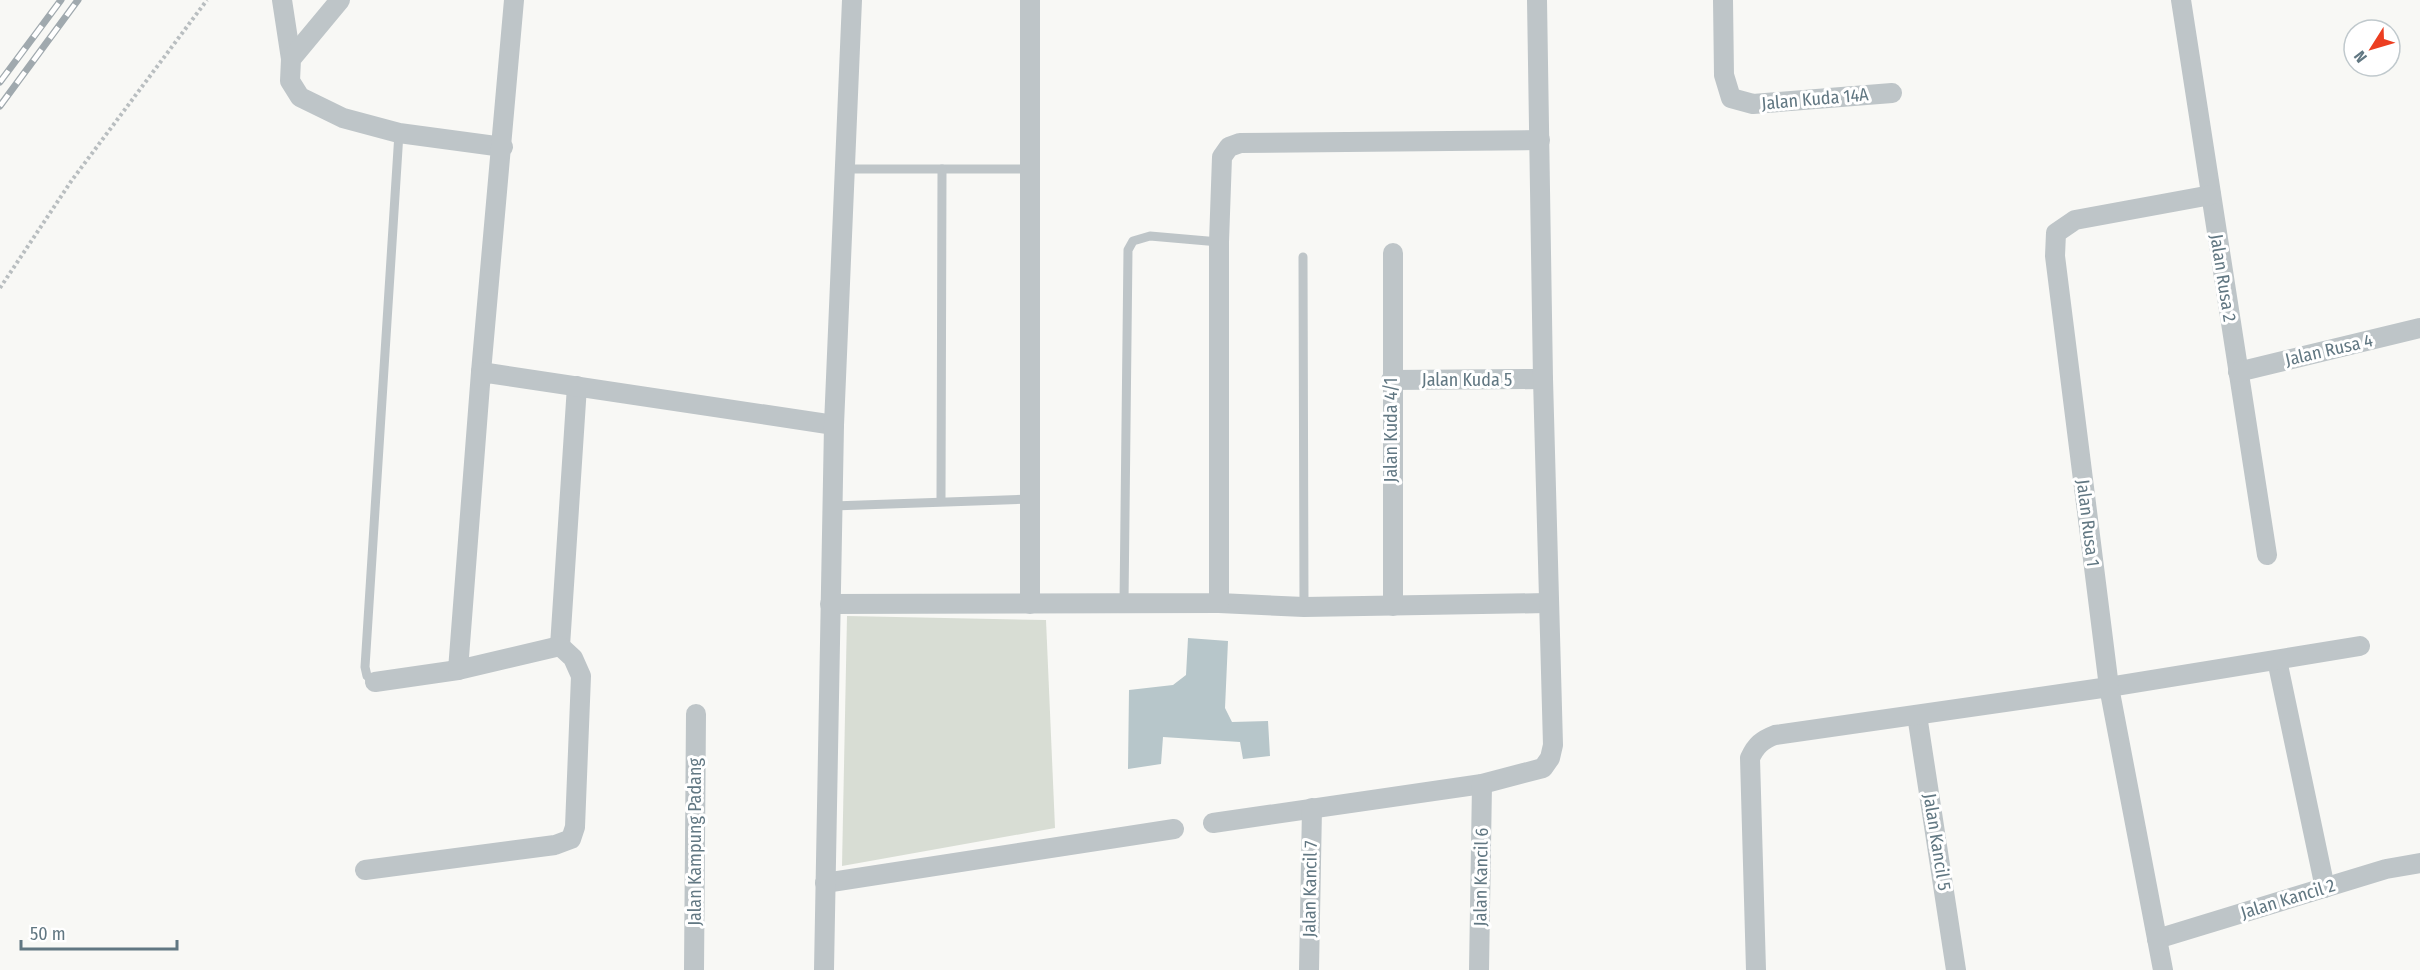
<svg xmlns="http://www.w3.org/2000/svg" width="2420" height="970" viewBox="0 0 2420 970" font-family="'Fira Sans Condensed',sans-serif">
<style>
.green{fill:#d8ddd4}
.water{fill:#b7c6ca}
.lines{fill:none;stroke-linecap:round;stroke-linejoin:round}
.path{stroke:#b9bec0;stroke-width:4;stroke-dasharray:3 3;stroke-linecap:butt}
.lane{stroke:#bec5c8;stroke-width:9}
.street{stroke:#bec5c8;stroke-width:20}
.rail-casing{stroke:#a0a9ae;stroke-width:7}
.rail{stroke:#fff;stroke-width:4.5;stroke-dasharray:14;stroke-linecap:butt}
.labels{text-anchor:middle;dominant-baseline:central;stroke-width:6;stroke-linejoin:round;paint-order:stroke}
.street-label{font-size:18px;fill:#617782;stroke:#fff}
</style>
<rect width="100%" height="100%" fill="#f8f8f5"/>
<polygon class="green" points="847,616 1046,620 1055,828 842,866"/>
<polygon class="water" points="1188,638 1228,641 1225,708 1232,722 1268,721 1270,756 1243,759 1240,742 1163,737 1161,764 1128,769 1129,690 1173,685 1186,675"/>
<g class="lines">
<polyline class="path" points="0,288 72,180 207,0"/>
<g class="lane">
<polyline points="845,169 1030,169"/>
<polyline points="1303,257 1304,607"/>
<polyline points="941,500 942,169"/>
<polyline points="833,506 1031,499"/>
<polyline points="1124,603 1128,250 1133,241 1150,236 1219,242"/>
<polyline points="375,682 367,676 365,667 399,133"/>
</g>
<g class="street">
<polyline points="282,0 291,59"/>
<polyline points="340,0 291,59 290,81 300,97 343,118 399,133 503,147"/>
<polyline points="1723,0 1724,75 1731,98 1753,104 1892,93"/>
<polyline points="2181,0 2267,555"/>
<polyline points="481,372 514,0"/>
<polyline points="2238,372 2420,328"/>
<polyline points="1391,380 1543,379"/>
<polyline points="1219,603 1304,607 1547,603"/>
<polyline points="830,604 1219,603 1219,242 1222,157 1229,147 1240,143 1540,140"/>
<polyline points="1030,604 1030,0"/>
<polyline points="1393,606 1393,253"/>
<polyline points="560,646 577,386"/>
<polyline points="2277,660 2325,888"/>
<polyline points="375,682 458,670"/>
<polyline points="1917,715 1956,970"/>
<polyline points="1213,823 1482,784 1543,768 1550,758 1553,745 1543,379 1537,0"/>
<polyline points="365,870 555,845 571,839 575,827 581,676 573,658 560,646 458,670 481,372 834,425"/>
<polyline points="825,883 1174,829"/>
<polyline points="2157,939 2386,869 2420,863"/>
<polyline points="694,970 696,714"/>
<polyline points="824,970 834,425 852,0"/>
<polyline points="1309,970 1312,808"/>
<polyline points="1479,970 1482,784"/>
<path d="M1756 970 1750 758C1756 745 1762 740 1775 735L2109 687 2360 646"/>
<polyline points="2163,970 2109,687 2055,256 2056,233 2075,220 2211,195"/>
</g>
<g class="rail-casing">
<g id="rail">
<polyline points="0,82 61,0"/>
<polyline points="0,106 78,0"/>
</g>
</g>
<use href="#rail" class="rail"/>
</g>
<g class="labels">
<g class="street-label">
<text transform="translate(1815 99) rotate(-5)">Jalan Kuda 14A</text>
<text transform="translate(2223 278) rotate(81)">Jalan Rusa 2</text>
<text transform="translate(2329 350) rotate(-13)">Jalan Rusa 4</text>
<text x="1467" y="380">Jalan Kuda 5</text>
<text transform="translate(1391 430) rotate(-90)">Jalan Kuda 4/1</text>
<text transform="translate(2088 523) rotate(83)">Jalan Rusa 1</text>
<text transform="translate(695 842) rotate(-90)">Jalan Kampung Padang</text>
<text transform="translate(1937 842) rotate(81)">Jalan Kancil 5</text>
<text transform="translate(1481 877) rotate(-89)">Jalan Kancil 6</text>
<text transform="translate(1310 889) rotate(-89)">Jalan Kancil 7</text>
<text transform="translate(2288 899) rotate(-17)">Jalan Kancil 2</text>
</g>
</g>
<g transform="translate(2372 48) rotate(233)"><circle r="28" fill="#ffffff" stroke="#c0c9cd" stroke-width="1.5"/>
<path d="M0-4.5L10 22L0 15L-10 22Z" fill="#ec3e21"/>
<text y="-9" font-size="16" font-weight="bold" text-anchor="middle" fill="#617782">N</text>
</g>
<path d="M21 940v9h156v-9" fill="none" stroke="#617782" stroke-width="3"/>
<text x="30" y="940" font-size="18" fill="#617782" stroke="#ffffff" stroke-width="4.5" paint-order="stroke">50 m</text>
</svg>
